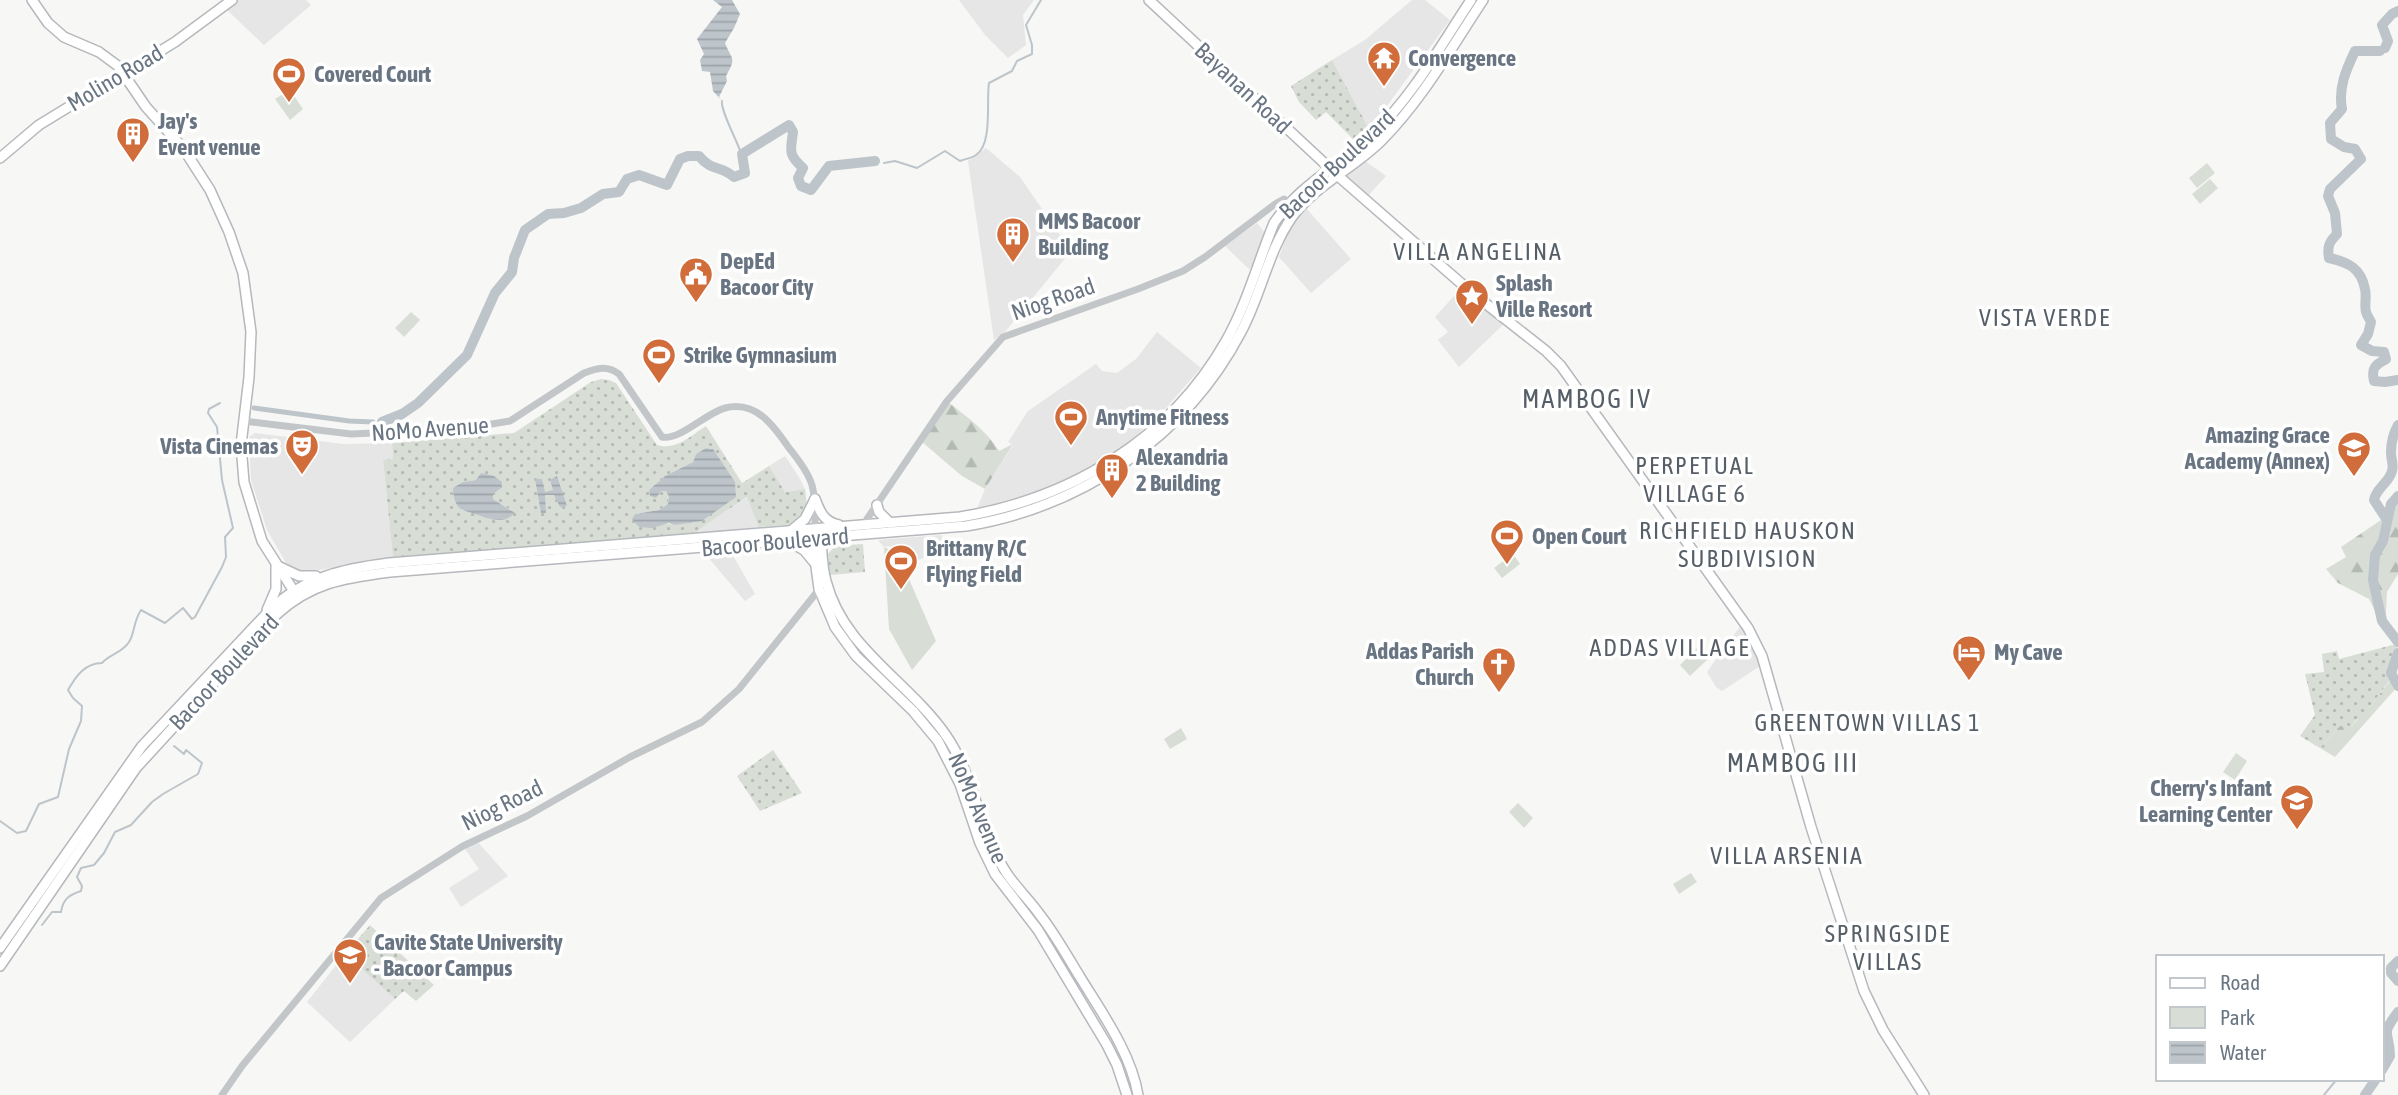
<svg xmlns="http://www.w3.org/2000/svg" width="2398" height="1095" viewBox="0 0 2398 1095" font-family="'Asap Condensed',sans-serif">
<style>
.built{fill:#e5e6e5}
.green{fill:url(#green-dots);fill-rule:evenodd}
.forest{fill:url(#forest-firs)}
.pitch{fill:#d8ded6}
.water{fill:url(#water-rules)}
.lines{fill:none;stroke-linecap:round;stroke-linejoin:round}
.stream{stroke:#bdc5ca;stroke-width:2}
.canal{stroke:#bdc5ca;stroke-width:5}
.river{stroke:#bdc5ca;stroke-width:10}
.major-casing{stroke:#b5b8bc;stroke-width:12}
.minor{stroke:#c3c6c9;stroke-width:7}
.major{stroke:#fff;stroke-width:9}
.labels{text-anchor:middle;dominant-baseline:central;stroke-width:7;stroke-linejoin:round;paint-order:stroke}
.poi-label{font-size:23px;font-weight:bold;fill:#697582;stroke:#fff;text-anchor:start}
.street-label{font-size:23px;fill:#697582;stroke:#fff}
.neighbourhood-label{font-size:24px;letter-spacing:2px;fill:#565f68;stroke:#fff}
.quarter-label{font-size:26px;letter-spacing:2px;fill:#565f68;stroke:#fff}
</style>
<defs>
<pattern id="green-dots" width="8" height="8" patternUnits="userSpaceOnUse" patternTransform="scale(1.75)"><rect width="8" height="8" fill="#d8ded6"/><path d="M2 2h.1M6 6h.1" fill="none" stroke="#b3b9b3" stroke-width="1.8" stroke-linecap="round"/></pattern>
<pattern id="forest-firs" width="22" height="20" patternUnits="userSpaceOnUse" patternTransform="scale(1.75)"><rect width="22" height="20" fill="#d8ded6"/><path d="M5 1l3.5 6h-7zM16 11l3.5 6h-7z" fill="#b3b9b3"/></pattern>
<pattern id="water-rules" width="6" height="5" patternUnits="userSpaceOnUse" patternTransform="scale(1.75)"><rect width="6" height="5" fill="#bdc5ca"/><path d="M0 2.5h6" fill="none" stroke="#9ea5a9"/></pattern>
</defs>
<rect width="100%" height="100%" fill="#f7f7f5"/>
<g class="built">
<polygon points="238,0 306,0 311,5 264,45 226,9"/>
<polygon points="959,0 1034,0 1023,15 1026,45 1008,58 985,35"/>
<polygon points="1412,0 1425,0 1450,20 1381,114 1368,127 1332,60 1365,40"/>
<polygon points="986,148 1020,177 1071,251 1005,332 994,340 968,161"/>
<polygon points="1365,161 1386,176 1367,197 1344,177"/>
<polygon points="1306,208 1351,259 1311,293 1279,257 1289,231"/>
<polygon points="1257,223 1265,233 1254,264 1249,269 1225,246"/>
<polygon points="1464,285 1507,321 1459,367 1438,340 1448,332 1435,317"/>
<polygon points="1157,332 1201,368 1158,417 1121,448 1081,473 1025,498 977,509 985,489 1013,445 1008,442 1028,411 1096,364 1102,371 1117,373 1136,359"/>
<polygon points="255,433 343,444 392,443 393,459 383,461 393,559 305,572 295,569 286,563 267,530 251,480 249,437"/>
<polygon points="785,456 799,477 805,489 785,492 769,466"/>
<polygon points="748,497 759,527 697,533 697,530"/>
<polygon points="942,535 943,550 908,564 889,546 884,547 878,540"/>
<polygon points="732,554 755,594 745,601 707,556"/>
<polygon points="1741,625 1748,634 1763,664 1722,691 1716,687 1707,672"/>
<polygon points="476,840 508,876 461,907 449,888 479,869 463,846"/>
<polygon points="345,954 395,999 350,1042 307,1002"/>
</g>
<g class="green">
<polygon points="1332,60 1368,127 1354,140 1326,112 1316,120 1299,102 1291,86"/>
<path d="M601 379 609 380 616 383 657 445C676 451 690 436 706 426L742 483 769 466 785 492 805 489 807 506 798 524 759 527 747 497 698 530 697 533 393 559 383 460 393 459 392 443 514 433 591 382ZM706 448 713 449 678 524 674 525C666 522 649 527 639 527L635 514 659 510 668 504 669 497 666 491 649 490 665 476 693 462 696 454ZM476 480 493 494V499L511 510 474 513 462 510 463 482Z"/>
<polygon points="863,544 865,572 830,575 828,554 835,546"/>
<polygon points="2396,644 2390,680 2360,720 2357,719 2351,727 2339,727 2320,748 2300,736 2315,715 2305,674 2324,672 2322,654 2337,651 2339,659"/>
<polygon points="773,750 802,793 760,811 737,776"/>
<polygon points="370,925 434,985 416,1001 404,991 395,999 345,954"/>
</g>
<g class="forest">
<path d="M948 402C967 417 987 431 999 451L1013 444 985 489 962 476 922 442Z"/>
<polygon points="2398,494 2398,574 2387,592 2386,613 2387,622 2398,635 2396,670 2398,686 2335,757 2320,748 2339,727 2345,724 2351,727 2358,719 2360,719 2390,681 2388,673 2396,644 2380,621 2369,599 2338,583 2326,569 2346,557 2341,547 2384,518 2390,504"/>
</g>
<g class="pitch">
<polygon points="290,90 303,109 290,120 275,99"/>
<polygon points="2207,163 2215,173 2197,188 2189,178"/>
<polygon points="2210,179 2218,188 2200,204 2192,194"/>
<polygon points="411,312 420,320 404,337 395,328"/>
<polygon points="884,547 898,554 936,641 912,670 889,629"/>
<polygon points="1513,554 1520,564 1502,578 1494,568"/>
<polygon points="1697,648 1708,659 1690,676 1680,665"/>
<polygon points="1181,728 1187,739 1170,749 1164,739"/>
<polygon points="2236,753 2247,761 2235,780 2223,772"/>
<polygon points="1518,803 1533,818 1524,828 1509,812"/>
<polygon points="1691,873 1697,882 1679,894 1673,884"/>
</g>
<g class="water">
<path d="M713 0H732L740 14 734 28 725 43C732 61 737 57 726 76L727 81 719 97 722 101 713 91 710 72 702 71 700 60 704 54 697 39 722 7Z"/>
<polygon points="706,448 713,449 735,482 736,497 702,521 674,525 669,523 652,528 639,527 632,519 635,514 659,510 668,504 669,497 666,491 661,491 656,498 650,496 649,490 665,476 693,462 696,454"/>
<path d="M481 473 494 476 502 482 501 488 493 494V499L515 513C502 526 487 518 472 513 466 511 461 511 457 505 454 500 453 494 453 488L463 482 476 480Z"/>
<polygon points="557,476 567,506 560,507 554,495 545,495 546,513 541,513 535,479 542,479 545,492 553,490 550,480"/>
</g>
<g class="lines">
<g class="stream">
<path d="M722 101C720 110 738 142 742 156"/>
<path d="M884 163 895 161 917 168 945 151 960 161C965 159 972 158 976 155 993 144 986 101 989 83L1012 71 1017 61 1032 54V45L1026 25 1041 0"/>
<path d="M0 821 17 833 26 831 39 804 58 797 69 749 81 721 82 706 73 698 68 690C76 676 85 663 102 663 110 654 122 653 129 642 135 633 133 622 141 610L165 623 183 608 192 619 195 617 222 567 226 557 225 537 233 528 222 480 217 427 208 413 209 409 220 403"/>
<path d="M42 925 52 912H61C63 899 69 895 81 891L82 886 77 877 81 868 94 865 104 853 115 832 131 825 152 802 163 794 198 774 202 763 186 750 184 754 174 746"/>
<polyline points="2324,1095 2337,1079"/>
</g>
<polyline class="canal" points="254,408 349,421 373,422"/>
<g class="river">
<polyline points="2385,48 2388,41 2382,25 2392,14 2398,11"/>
<path d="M2380 51H2355C2346 70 2338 88 2342 109L2330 123 2331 139 2344 147 2355 149 2361 159 2330 189 2328 196 2335 213 2337 234C2329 242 2327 247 2329 258 2348 262 2361 268 2365 289 2367 296 2364 305 2366 312 2367 316 2370 319 2371 322L2368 334 2361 345 2372 351 2384 352 2386 359C2375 365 2371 368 2374 381L2385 382 2398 380"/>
<path d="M382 422 402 414 418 403 467 355 495 293 512 272 514 258 525 230 548 214 564 213 581 208 603 194 619 192 627 179 639 175 667 185 680 159 688 156H699C712 172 720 165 734 177L745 173 742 154 789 125 793 132C791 150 787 154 803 168L798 178 801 186 811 190 829 166 875 161"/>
<polyline points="2398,496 2391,504 2383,541 2375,555 2373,580 2382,621 2398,642"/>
<path d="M2387 520 2374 500C2376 488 2389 483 2392 471 2394 465 2391 459 2391 453 2391 443 2393 434 2398 425"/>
<polyline points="2398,653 2391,673 2398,686"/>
<polyline points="2398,961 2391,968 2391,973 2398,981"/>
<path d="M2382 1070 2390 1056C2390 1031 2379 1037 2398 1012"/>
<polyline points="2365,1095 2376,1079"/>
</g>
<g class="major-casing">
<g id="major">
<polyline points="32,0 48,23 64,37 99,52 118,66 146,107 183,148 210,190 229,232 243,273 251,332 249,377 241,445 244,482 262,541 295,593"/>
<polyline points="1149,0 1337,175 1471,292 1546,351 1561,366 1748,628 1762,656 1811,827 1864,991 1883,1030 1924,1095"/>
<polyline points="0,158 39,125 175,42 232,0"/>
<path d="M815 499C820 512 824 522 839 525"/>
<polyline points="877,505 879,512 890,523"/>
<polyline points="792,530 805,519 815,499"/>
<path d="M818 533 821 539C822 552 822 567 826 581 843 648 907 680 945 734 974 775 978 826 1004 869 1014 886 1029 899 1040 915 1055 934 1067 956 1080 977 1102 1013 1131 1053 1138 1095"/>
<polyline points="812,537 819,589 835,627 856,656 913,711 938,741 960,784 980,843 995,874 1038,930 1107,1045 1117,1065 1127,1095"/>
<polyline points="790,542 804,550 814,562"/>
<polyline points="280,567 299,576 316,576"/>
<polyline points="267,610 276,589 276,566"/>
<path d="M0 948 142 746 270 610C304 577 343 569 389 563L960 517C1070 499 1170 440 1226 341 1247 304 1258 262 1274 223 1300 184 1341 165 1373 134 1413 96 1441 45 1471 0"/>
<path d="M0 966 136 768 277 614C312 582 345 578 390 572L966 526C1082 507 1186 437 1241 332 1261 295 1268 251 1292 217 1315 185 1354 168 1381 141 1422 100 1451 48 1483 0"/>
</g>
</g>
<g class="minor">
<path d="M243 421 351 434 462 429 510 421 584 373C597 368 607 365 619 374L662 437C679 441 706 413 725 408 756 400 774 426 789 448 798 459 808 472 812 485 816 500 815 514 815 529"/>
<polyline points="867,527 867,519 947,401 1003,337 1138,289 1183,271 1205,257 1275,204 1284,199 1289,202"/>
<polyline points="222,1095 242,1066 381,898 463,846 527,816 630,757 702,722 739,689 821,587"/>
</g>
<use href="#major" class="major"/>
</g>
<defs>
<g id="temple-pin" transform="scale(1.75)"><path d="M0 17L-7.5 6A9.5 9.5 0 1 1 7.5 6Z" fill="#d16c3b" stroke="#fff"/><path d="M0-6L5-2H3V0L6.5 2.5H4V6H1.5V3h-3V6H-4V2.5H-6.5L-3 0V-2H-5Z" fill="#fff"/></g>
<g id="stadium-pin" transform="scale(1.75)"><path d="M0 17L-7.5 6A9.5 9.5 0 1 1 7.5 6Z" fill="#d16c3b" stroke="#fff"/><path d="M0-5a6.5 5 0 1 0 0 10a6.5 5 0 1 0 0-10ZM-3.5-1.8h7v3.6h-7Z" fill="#fff"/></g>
<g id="building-pin" transform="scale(1.75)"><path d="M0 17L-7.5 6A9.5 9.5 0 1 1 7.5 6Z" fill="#d16c3b" stroke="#fff"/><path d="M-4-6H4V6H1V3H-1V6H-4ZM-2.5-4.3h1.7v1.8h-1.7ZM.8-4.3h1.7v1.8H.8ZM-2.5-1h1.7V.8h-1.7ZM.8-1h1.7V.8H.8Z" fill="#fff"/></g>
<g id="civic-pin" transform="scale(1.75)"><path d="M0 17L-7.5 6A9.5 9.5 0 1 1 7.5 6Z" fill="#d16c3b" stroke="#fff"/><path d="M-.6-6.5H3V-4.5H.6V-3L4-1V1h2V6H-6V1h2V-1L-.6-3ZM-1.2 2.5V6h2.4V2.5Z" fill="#fff"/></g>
<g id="sight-pin" transform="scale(1.75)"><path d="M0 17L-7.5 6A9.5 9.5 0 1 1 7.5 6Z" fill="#d16c3b" stroke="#fff"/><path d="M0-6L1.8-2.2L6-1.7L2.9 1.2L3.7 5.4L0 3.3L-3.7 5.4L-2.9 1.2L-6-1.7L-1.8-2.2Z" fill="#fff"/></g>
<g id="theatre-pin" transform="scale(1.75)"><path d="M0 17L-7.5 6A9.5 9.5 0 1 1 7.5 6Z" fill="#d16c3b" stroke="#fff"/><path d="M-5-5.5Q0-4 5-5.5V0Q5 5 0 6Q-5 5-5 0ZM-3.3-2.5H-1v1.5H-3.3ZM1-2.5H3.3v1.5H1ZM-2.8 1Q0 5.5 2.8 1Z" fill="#fff"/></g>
<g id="school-pin" transform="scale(1.75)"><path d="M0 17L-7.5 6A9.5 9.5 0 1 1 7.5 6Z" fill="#d16c3b" stroke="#fff"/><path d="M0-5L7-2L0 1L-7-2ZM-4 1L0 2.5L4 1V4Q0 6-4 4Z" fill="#fff"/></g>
<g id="hotel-pin" transform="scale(1.75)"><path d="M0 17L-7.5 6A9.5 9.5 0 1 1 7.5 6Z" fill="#d16c3b" stroke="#fff"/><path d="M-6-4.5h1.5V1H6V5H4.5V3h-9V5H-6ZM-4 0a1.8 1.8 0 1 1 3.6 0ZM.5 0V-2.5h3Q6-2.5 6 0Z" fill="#fff"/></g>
<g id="church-pin" transform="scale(1.75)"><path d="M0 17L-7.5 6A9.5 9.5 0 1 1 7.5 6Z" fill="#d16c3b" stroke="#fff"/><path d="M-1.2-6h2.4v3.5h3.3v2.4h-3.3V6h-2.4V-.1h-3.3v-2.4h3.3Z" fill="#fff"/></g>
<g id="university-pin" transform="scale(1.75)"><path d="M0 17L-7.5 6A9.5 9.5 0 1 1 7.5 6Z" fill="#d16c3b" stroke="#fff"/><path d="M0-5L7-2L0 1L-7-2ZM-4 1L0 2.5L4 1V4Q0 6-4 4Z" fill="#fff"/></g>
</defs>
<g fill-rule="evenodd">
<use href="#temple-pin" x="1384" y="58"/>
<use href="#stadium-pin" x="289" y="74"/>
<use href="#building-pin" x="133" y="134"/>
<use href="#building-pin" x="1013" y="234"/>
<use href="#civic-pin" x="696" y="274"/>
<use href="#sight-pin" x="1472" y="296"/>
<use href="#stadium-pin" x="659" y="355"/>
<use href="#stadium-pin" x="1071" y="417"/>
<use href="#theatre-pin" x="302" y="446"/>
<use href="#school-pin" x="2354" y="448"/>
<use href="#building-pin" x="1112" y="470"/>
<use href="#stadium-pin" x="1507" y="536"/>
<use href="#stadium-pin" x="901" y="561"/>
<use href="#hotel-pin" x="1969" y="652"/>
<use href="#church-pin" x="1499" y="664"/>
<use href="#school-pin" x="2297" y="801"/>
<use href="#university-pin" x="350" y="955"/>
</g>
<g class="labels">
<g class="poi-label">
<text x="1408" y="58">Convergence</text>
<text x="314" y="74">Covered Court</text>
<text x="158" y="121">Jay's<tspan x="158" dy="26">Event venue</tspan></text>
<text x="1038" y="221">MMS Bacoor<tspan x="1038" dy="26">Building</tspan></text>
<text x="720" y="261">DepEd<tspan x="720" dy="26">Bacoor City</tspan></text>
<text x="1496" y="283">Splash<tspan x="1496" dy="26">Ville Resort</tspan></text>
<text x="684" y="355">Strike Gymnasium</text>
<text x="1096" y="417">Anytime Fitness</text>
<text x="2330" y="435" text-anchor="end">Amazing Grace<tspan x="2330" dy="26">Academy (Annex)</tspan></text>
<text x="278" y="446" text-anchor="end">Vista Cinemas</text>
<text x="1136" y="457">Alexandria<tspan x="1136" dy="26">2 Building</tspan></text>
<text x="1532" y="536">Open Court</text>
<text x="926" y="548">Brittany R/C<tspan x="926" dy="26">Flying Field</tspan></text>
<text x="1474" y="651" text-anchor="end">Addas Parish<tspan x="1474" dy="26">Church</tspan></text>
<text x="1994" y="652">My Cave</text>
<text x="2272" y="788" text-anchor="end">Cherry's Infant<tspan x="2272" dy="26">Learning Center</tspan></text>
<text x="374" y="942">Cavite State University<tspan x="374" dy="26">- Bacoor Campus</tspan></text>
</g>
<g class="street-label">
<text transform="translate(115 78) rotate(-31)">Molino Road</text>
<text transform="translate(1243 88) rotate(43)">Bayanan Road</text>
<text transform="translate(1337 164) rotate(-43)">Bacoor Boulevard</text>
<text transform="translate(1053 299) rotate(-19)">Niog Road</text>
<text transform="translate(430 429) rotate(-4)">NoMo Avenue</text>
<text transform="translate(775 542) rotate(-5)">Bacoor Boulevard</text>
<text transform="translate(224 672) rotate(-47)">Bacoor Boulevard</text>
<text transform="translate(502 805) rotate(-26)">Niog Road</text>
<text transform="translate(978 808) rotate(67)">NoMo Avenue</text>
</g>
<g class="neighbourhood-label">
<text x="1478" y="251">VILLA ANGELINA</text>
<text x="2045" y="317">VISTA VERDE</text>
<text x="1695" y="465">PERPETUAL<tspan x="1695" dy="28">VILLAGE 6</tspan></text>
<text x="1748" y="530">RICHFIELD HAUSKON<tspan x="1748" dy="28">SUBDIVISION</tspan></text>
<text x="1670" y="647">ADDAS VILLAGE</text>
<text x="1868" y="722">GREENTOWN VILLAS 1</text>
<text x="1787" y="855">VILLA ARSENIA</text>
<text x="1888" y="933">SPRINGSIDE<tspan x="1888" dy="28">VILLAS</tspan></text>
</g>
<g class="quarter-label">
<text x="1587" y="399">MAMBOG IV</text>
<text x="1793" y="763">MAMBOG III</text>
</g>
</g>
<rect x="2156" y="955" width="228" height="126" fill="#ffffff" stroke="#c3c8cd" stroke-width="2"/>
<rect x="2170" y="978" width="35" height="10" fill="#ffffff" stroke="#c3c8cd" stroke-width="2"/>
<text x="2220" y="990" font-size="21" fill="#697582">Road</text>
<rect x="2170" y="1007" width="35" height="21" fill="#d8ded6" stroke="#c3c8cd" stroke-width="2"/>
<text x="2220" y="1025" font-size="21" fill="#697582">Park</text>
<rect x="2170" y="1042" width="35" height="21" fill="url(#water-rules)" stroke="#c3c8cd" stroke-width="2"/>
<text x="2220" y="1060" font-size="21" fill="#697582">Water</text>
</svg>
